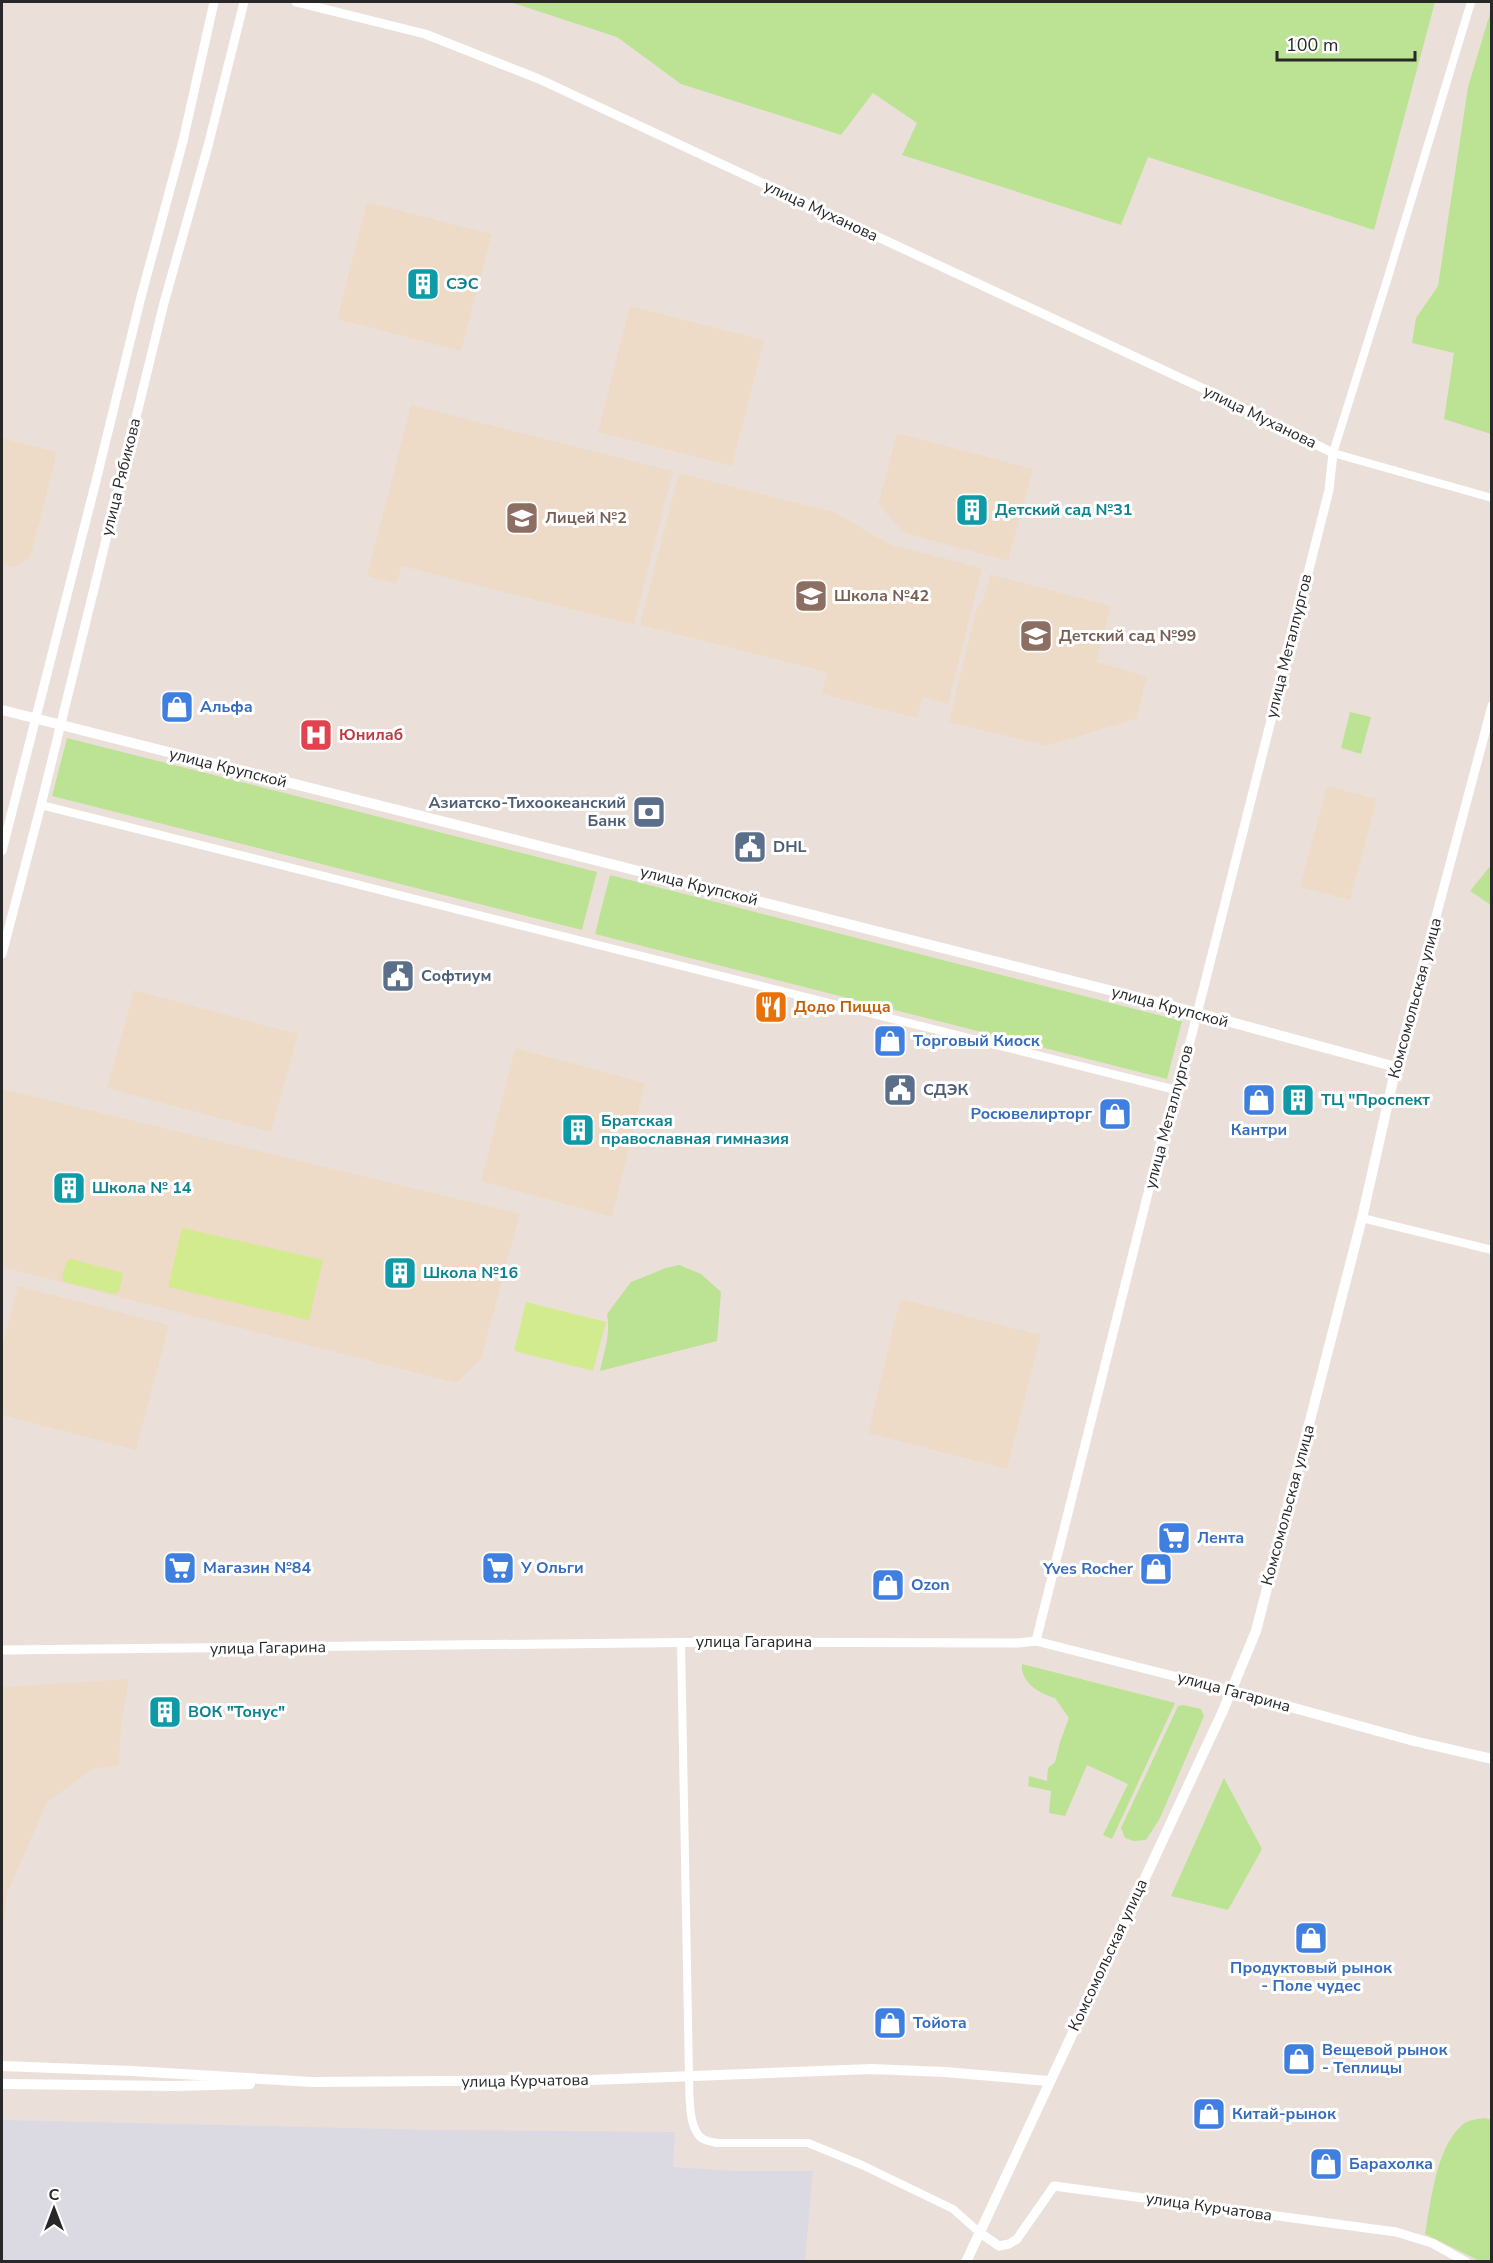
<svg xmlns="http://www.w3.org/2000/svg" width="1493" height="2263" viewBox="0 0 1493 2263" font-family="'Nunito Sans',sans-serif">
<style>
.industrial{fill:#dbdae3}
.education{fill:#eddbc7}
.green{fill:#bbe393}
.pitch{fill:#d2eb8f}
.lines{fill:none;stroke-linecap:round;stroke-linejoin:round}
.minor{stroke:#fff;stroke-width:8}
.tertiary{stroke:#fff;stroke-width:9}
.secondary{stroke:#fff;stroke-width:10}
.labels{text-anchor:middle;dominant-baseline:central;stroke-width:6;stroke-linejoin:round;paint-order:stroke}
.street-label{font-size:16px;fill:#282828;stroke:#fff}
.culture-label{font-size:16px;font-weight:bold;fill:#0d838f;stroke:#fff;text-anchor:start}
.education-label{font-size:16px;font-weight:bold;fill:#785e54;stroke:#fff;text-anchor:start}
.shop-label{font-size:16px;font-weight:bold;fill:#366cbe;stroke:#fff;text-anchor:start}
.health-label{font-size:16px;font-weight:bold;fill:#be3a42;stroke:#fff;text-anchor:start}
.service-label{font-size:16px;font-weight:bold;fill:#4e5e75;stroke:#fff;text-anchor:start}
.food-label{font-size:16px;font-weight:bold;fill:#c56008;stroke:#fff;text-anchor:start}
</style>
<rect width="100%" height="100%" fill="#ebe0d9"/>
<polygon class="industrial" points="2,2120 437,2130 675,2132 673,2167 733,2171 813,2171 805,2261 2,2261"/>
<g class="education">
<polygon points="367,202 492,234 461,351 337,319"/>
<polygon points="630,306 764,340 732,466 598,432"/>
<polygon points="411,405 673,471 634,625 402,566 397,584 367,576"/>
<polygon points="897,433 1033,469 1008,561 904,533 878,504"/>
<polygon points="2,438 57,452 30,558 13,567 2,564"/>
<polygon points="679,473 834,512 891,545 982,568 948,704 923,697 917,718 822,694 827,672 640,625"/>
<polygon points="990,574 1111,606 1096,662 1147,676 1136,719 1046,746 949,722 976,610 983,601"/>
<polygon points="1327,786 1377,799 1350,900 1300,887"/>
<polygon points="134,990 298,1034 271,1132 107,1088"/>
<polygon points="515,1048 645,1083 612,1217 481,1181"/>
<polygon points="2,1089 520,1214 481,1359 456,1383 2,1267"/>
<polygon points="18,1286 169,1325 136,1450 2,1415 2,1347"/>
<polygon points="900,1299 1041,1335 1007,1469 868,1433"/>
<polygon points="129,1679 121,1725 119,1765 93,1769 47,1802 7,1894 2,1946 2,1687"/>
</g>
<g class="green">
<polygon points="510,2 1435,2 1374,230 1148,157 1121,225 902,155 917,123 873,93 841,135 681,84 617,37"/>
<polygon points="1491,10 1492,434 1491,434 1444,419 1454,353 1412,343 1416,318 1438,286 1468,87"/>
<polygon points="1350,712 1371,717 1361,754 1341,748"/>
<polygon points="67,738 597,872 582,930 52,796"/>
<polygon points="1491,865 1491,905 1470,891"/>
<polygon points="610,875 1182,1021 1167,1079 595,934"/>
<path d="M679 1265 701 1274 721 1292 717 1341 600 1371C604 1352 611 1333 607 1314L631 1282 666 1268Z"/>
<path d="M1022 1664 1175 1703 1112 1839 1103 1835 1128 1784 1087 1765 1065 1816 1049 1813 1051 1791 1028 1786 1029 1776 1047 1781 1048 1768 1055 1762 1060 1742 1069 1718 1055 1698C1040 1694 1020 1682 1022 1664Z"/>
<polygon points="1183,1705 1201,1709 1204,1716 1160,1818 1146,1840 1134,1841 1125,1838 1121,1828 1178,1706"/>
<polygon points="1224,1778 1262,1849 1228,1910 1171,1896"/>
<path d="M1484 2118 1491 2120V2261H1480L1425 2234C1431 2201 1436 2148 1462 2125 1467 2120 1478 2119 1484 2118Z"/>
</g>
<g class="pitch">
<polygon points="182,1228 323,1260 309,1320 168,1287"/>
<polygon points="71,1259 120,1272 123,1275 119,1291 114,1294 65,1282 62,1278 66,1262"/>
<polygon points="526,1302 606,1322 593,1371 514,1351"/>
</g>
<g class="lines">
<g class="minor">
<polyline points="1471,2 1388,277 1333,453 1492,498"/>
<polyline points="41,805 1176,1090"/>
<polyline points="1362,1218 1492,1250"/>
<path d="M681 1642 689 2076C690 2092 687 2129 703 2139 706 2141 713 2142 717 2143H808L862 2165 953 2209 979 2232"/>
</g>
<g class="tertiary">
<polyline points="296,2 425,34 539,79 1202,388 1333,453 1329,490 1191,1038 1159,1149 1036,1641"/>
<polyline points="2,851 96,481 141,297 183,141 214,2"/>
<polyline points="2,954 41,805 164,303 208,146 244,2"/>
<polyline points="1396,1067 1492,706"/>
<polyline points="2,1650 724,1642 1018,1643 1036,1641 1232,1691"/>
<polyline points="979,2232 999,2246 1009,2244 1017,2239 1054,2186 1396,2232 1432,2243 1466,2262"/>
</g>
<g class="secondary">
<polyline points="2,710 1168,1005 1396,1067 1362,1218 1256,1631 1222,1713 966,2262"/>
<polyline points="1232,1691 1414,1741 1492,1759"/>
<polyline points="2,2066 132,2071 312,2082 592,2080 871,2069 945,2072 1049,2081"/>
<polyline points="2,2084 175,2086 250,2084"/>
</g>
</g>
<defs>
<g id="building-square" transform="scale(1.725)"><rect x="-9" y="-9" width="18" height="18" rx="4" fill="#0f9aa8" stroke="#fff"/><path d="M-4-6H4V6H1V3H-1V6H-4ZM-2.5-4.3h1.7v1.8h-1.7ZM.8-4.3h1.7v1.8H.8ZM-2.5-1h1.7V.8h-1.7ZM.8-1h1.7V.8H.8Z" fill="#fff"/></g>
<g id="school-square" transform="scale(1.725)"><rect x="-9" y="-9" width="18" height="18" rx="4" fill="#8d6e63" stroke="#fff"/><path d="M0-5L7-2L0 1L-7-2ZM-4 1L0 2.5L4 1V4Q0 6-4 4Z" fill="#fff"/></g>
<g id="shop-square" transform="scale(1.725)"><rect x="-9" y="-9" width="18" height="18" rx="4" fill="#3f7fe0" stroke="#fff"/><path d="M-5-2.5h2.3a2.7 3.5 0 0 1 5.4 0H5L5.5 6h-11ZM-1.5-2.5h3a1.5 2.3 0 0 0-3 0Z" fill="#fff"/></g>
<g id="hospital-square" transform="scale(1.725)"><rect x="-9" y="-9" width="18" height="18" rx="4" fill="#e0444e" stroke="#fff"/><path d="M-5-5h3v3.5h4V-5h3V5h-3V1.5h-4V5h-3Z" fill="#fff"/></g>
<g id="bank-square" transform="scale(1.725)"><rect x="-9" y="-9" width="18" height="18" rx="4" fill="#5c6f8a" stroke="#fff"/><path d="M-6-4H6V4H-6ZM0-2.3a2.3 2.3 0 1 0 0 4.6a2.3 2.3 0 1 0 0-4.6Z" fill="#fff"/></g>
<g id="civic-square" transform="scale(1.725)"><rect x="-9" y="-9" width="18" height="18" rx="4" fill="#5c6f8a" stroke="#fff"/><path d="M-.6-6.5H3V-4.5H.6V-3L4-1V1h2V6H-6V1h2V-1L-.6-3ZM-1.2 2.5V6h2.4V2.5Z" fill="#fff"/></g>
<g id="restaurant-square" transform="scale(1.725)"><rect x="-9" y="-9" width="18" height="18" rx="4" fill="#e8710a" stroke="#fff"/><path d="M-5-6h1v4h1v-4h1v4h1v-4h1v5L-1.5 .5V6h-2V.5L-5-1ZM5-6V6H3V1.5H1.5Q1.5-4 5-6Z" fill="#fff"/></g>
<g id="supermarket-square" transform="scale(1.725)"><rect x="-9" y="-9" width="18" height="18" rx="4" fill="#3f7fe0" stroke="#fff"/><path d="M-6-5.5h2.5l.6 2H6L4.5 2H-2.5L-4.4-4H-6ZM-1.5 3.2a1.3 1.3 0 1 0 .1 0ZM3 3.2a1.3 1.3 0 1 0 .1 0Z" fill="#fff"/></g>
</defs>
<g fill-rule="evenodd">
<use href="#building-square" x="423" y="284"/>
<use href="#building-square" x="972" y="510"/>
<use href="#school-square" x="522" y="518"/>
<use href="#school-square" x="811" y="596"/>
<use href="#school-square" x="1036" y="636"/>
<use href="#shop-square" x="177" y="707"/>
<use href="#hospital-square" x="316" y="735"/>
<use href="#bank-square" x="649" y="812"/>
<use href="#civic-square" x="750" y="847"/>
<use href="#civic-square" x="398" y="976"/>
<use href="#restaurant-square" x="771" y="1007"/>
<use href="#shop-square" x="890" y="1041"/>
<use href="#civic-square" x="900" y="1090"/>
<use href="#shop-square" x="1259" y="1100"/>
<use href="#building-square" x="1298" y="1100"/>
<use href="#shop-square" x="1115" y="1114"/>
<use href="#building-square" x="578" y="1130"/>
<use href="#building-square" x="69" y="1188"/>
<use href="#building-square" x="400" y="1273"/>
<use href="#supermarket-square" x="1174" y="1538"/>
<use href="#supermarket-square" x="180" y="1568"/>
<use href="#supermarket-square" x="498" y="1568"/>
<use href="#shop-square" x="1156" y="1569"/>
<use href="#shop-square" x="888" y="1585"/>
<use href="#building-square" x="165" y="1712"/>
<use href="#shop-square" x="1311" y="1938"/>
<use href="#shop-square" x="890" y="2023"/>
<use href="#shop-square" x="1299" y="2059"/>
<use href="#shop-square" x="1209" y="2114"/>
<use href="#shop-square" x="1326" y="2164"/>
</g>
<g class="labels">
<g class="street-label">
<text transform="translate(821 211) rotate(25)">улица Муханова</text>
<text transform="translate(1260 417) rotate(26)">улица Муханова</text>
<text transform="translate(121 477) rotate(-76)">улица Рябикова</text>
<text transform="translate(1289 646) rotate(-76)">улица Металлургов</text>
<text transform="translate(228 768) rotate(14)">улица Крупской</text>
<text transform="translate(699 886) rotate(14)">улица Крупской</text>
<text transform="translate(1415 998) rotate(-75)">Комсомольская улица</text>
<text transform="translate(1170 1007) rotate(15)">улица Крупской</text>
<text transform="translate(1169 1117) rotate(-75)">улица Металлургов</text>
<text transform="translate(1288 1505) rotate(-75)">Комсомольская улица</text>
<text x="754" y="1642">улица Гагарина</text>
<text transform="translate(268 1648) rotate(-1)">улица Гагарина</text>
<text transform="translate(1234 1692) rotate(15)">улица Гагарина</text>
<text transform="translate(1108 1955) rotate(-65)">Комсомольская улица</text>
<text transform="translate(525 2081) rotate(-1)">улица Курчатова</text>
<text transform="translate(1209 2207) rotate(8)">улица Курчатова</text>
</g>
<g class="culture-label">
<text x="446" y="284">СЭС</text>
<text x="995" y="510">Детский сад №31</text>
<text x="1321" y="1100">ТЦ "Проспект</text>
<text x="601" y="1121">Братская<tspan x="601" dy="18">православная гимназия</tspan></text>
<text x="92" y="1188">Школа № 14</text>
<text x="423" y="1273">Школа №16</text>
<text x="188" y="1712">ВОК "Тонус"</text>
</g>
<g class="education-label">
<text x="545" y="518">Лицей №2</text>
<text x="834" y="596">Школа №42</text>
<text x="1059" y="636">Детский сад №99</text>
</g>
<g class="shop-label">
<text x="200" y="707">Альфа</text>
<text x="913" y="1041">Торговый Киоск</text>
<text x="1092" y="1114" text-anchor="end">Росювелирторг</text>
<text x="1259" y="1130" text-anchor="middle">Кантри</text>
<text x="1197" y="1538">Лента</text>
<text x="203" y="1568">Магазин №84</text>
<text x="521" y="1568">У Ольги</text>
<text x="1133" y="1569" text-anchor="end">Yves Rocher</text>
<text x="911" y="1585">Ozon</text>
<text x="1311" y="1968" text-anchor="middle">Продуктовый рынок<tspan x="1311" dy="18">- Поле чудес</tspan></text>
<text x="913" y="2023">Тойота</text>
<text x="1322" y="2050">Вещевой рынок<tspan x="1322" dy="18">- Теплицы</tspan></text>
<text x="1232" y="2114">Китай-рынок</text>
<text x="1349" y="2164">Барахолка</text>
</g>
<g class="health-label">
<text x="339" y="735">Юнилаб</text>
</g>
<g class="service-label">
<text x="626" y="803" text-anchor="end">Азиатско-Тихоокеанский<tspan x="626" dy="18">Банк</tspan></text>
<text x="773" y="847">DHL</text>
<text x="421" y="976">Софтиум</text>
<text x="923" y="1090">СДЭК</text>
</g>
<g class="food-label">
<text x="794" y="1007">Додо Пицца</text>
</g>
</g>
<rect width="1493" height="2263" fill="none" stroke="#282828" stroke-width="6"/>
<g transform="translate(54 2209)" stroke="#ffffff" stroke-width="4.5" paint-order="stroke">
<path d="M0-4.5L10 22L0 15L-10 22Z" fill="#282828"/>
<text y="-9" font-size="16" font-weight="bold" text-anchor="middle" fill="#282828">С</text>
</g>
<path d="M1277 51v9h138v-9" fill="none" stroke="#282828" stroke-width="3"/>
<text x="1286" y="51" font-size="18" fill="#282828" stroke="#ffffff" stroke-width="4.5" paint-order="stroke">100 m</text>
</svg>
